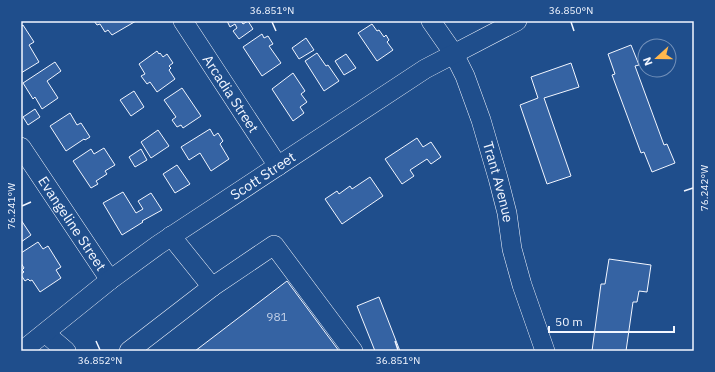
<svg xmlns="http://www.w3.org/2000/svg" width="715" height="372" viewBox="0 0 715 372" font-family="'IBM Plex Sans',sans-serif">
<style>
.building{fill:#3563a3;stroke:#f2f6ff}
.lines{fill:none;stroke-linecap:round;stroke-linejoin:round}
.minor-casing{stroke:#f2f6ff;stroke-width:20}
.minor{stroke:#1f4e8c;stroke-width:19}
.ticks{fill:none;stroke:#f2f6ff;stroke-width:1.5}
.labels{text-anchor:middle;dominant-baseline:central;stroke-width:3;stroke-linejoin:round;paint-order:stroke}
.number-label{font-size:12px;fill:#c3d1e8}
.street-label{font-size:14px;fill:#f2f6ff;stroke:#1f4e8c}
.neatline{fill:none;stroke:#f2f6ff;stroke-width:1.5}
.ticks-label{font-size:10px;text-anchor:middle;fill:#f2f6ff}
</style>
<rect width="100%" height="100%" fill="#1f4e8c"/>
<g class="building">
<polygon points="94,21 136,21 112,35 108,30 105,32 100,24 97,25"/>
<polygon points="227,21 241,21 243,24 248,21 253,29 239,39 233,31 237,28 235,24 230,27"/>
<polygon points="372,24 377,31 379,30 384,37 386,35 389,40 387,42 393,50 377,61 358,33"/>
<polygon points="23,25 34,42 29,45 39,62 21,73 21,27"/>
<polygon points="262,34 264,38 268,36 273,44 269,46 281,63 262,76 243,47"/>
<polygon points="306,38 314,50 299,59 292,48"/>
<polygon points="631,45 639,65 635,66 664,145 667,144 675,163 652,172 644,152 641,153 612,75 615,74 608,54"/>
<polygon points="157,51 159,54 160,53 163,57 167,54 173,63 169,66 171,68 169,70 175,79 157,92 150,82 147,84 141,76 145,74 139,64"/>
<polygon points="317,53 326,66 328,65 339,81 324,91 305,61"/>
<polygon points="346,54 356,68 344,75 335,61"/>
<polygon points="55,62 61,71 47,81 58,98 42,109 35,97 33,99 23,83"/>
<polygon points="571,63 579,87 544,98 571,176 547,184 520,105 538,98 531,77"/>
<polygon points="293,73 305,91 301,94 307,102 300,107 304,113 293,121 272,89"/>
<polygon points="182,88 201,116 183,128 181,125 177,127 172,120 176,117 164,100"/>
<polygon points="134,91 144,107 131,116 120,100"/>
<polygon points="35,109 40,117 28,125 23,117"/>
<polygon points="70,113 77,125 81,123 90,137 85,140 84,139 66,151 50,126"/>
<polygon points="210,129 214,136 218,133 223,141 220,144 229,159 211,171 200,153 189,160 181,147"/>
<polygon points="158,130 169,146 151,158 141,142"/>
<polygon points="417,138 423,147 431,142 441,157 431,164 427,159 410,170 414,176 402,184 385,159"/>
<polygon points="104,148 115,165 105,171 107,174 96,181 98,184 91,188 73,161 91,149 94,154"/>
<polygon points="141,149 147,160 135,167 129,157"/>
<polygon points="177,165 190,184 175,193 163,174"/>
<polygon points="370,177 383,196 342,224 325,199 337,191 339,194 350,186 352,189"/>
<polygon points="123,192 136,213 143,209 138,201 151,193 162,210 142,221 143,222 122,235 103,203"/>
<polygon points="21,220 31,235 21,242"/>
<polygon points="38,242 43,249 48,246 61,267 56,270 61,278 40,292 32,280 30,281 28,279 25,281 21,275 21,274 24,272 22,270 24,268 21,263 21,253"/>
<polygon points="609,259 651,265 647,292 639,291 637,302 633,302 626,351 592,351 601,284 605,284"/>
<polygon points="287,281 339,351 195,351"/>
<polygon points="379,297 400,351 375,351 357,306"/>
</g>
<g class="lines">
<g class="minor-casing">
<g id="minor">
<path id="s1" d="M183 21 278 166"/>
<path id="s2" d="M431 21 454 54 465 76 481 120 498 178 507 213 512 249 522 285 545 351"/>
<path id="s3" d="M21 147 110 280"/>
<polyline points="212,287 274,245 353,351"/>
<polyline points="45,333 66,351"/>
<path id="s4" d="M22 351 110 280 158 245 425 69 517 21"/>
<polyline points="129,351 212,287 171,236"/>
</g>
</g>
<use href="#minor" class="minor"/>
</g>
<path class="ticks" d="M272 22 276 31M571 22 574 31M684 191 693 188M22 206 31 202M96 341 100 350M395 341 398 350"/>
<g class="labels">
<g class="number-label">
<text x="277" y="316">981</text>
</g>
<g class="street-label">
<text stroke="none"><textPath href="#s1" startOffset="87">Arcadia Street</textPath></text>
<text stroke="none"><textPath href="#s4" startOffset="298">Scott Street</textPath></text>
<text stroke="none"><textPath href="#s2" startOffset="176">Trant Avenue</textPath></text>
<text stroke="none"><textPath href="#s3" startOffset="92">Evangeline Street</textPath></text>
</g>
</g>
<rect width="715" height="372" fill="none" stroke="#1f4e8c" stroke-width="44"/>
<g transform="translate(657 58) rotate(249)"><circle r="19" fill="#1f4e8c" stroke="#7391ba"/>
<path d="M0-3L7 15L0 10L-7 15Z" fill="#ffb74d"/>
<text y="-6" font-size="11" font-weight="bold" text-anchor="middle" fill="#f2f6ff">N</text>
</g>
<path d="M549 326v6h125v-6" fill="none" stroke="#f2f6ff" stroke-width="2"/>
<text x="555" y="326" font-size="12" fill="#f2f6ff" stroke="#1f4e8c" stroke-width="3" paint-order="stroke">50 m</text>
<rect x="22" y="22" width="671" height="328" class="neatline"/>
<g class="ticks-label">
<text x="272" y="14">36.851°N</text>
<text x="571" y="14">36.850°N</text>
<text transform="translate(704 188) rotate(-90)" y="4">76.242°W</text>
<text transform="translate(11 206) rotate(-90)" y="4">76.241°W</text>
<text x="100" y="364">36.852°N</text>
<text x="398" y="364">36.851°N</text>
</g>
</svg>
